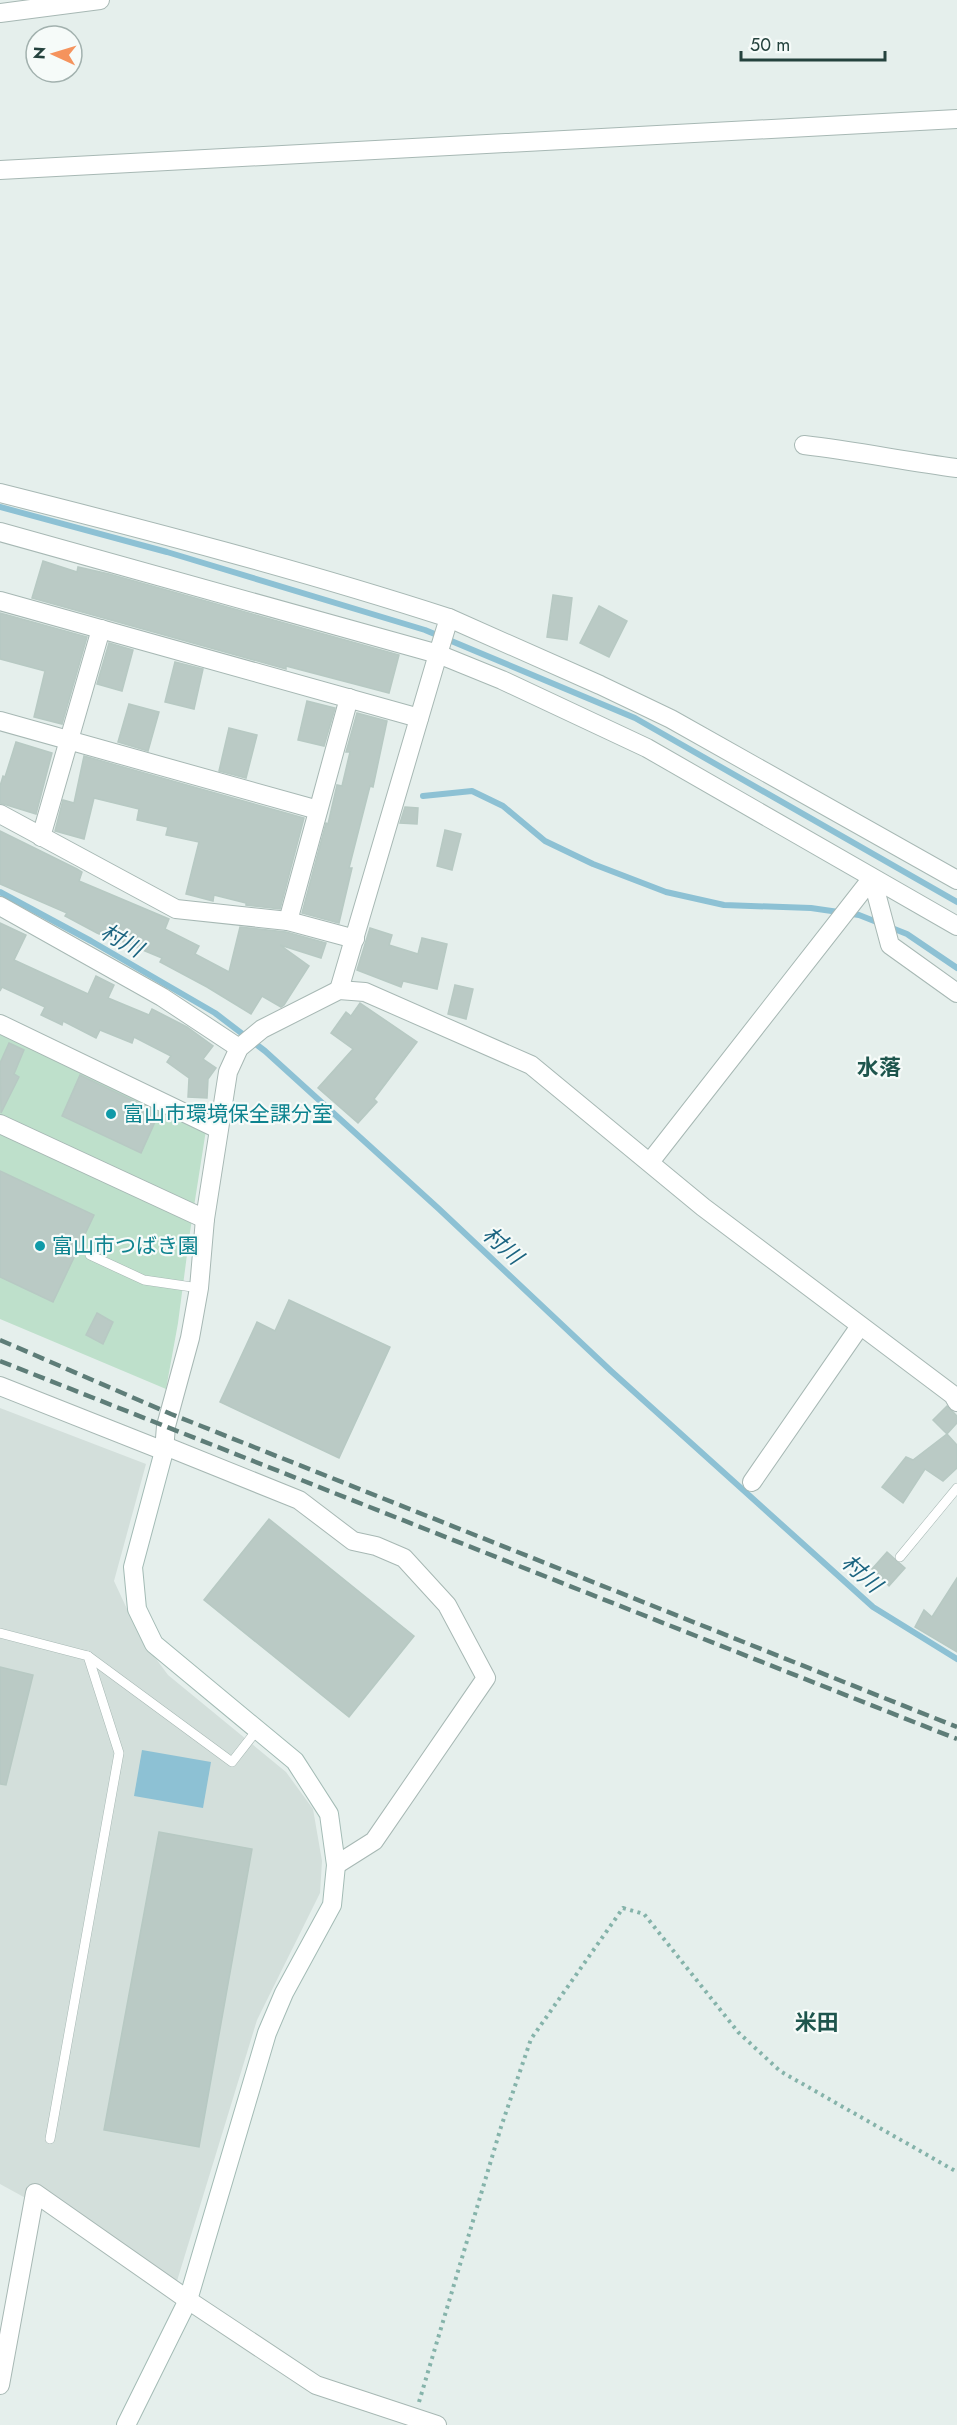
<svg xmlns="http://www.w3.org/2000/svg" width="957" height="2425" viewBox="0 0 957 2425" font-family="Jost,'Noto Sans JP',sans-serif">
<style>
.built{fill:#d3dfdb}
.green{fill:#bee0cb}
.water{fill:#8dc1d4}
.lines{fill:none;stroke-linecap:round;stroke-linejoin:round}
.stream{stroke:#8dc1d4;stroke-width:6}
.building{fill:#bacac5;stroke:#b7c9c3;stroke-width:1.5}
.lane-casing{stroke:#a7b8b4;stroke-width:10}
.street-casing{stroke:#a7b8b4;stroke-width:20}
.secondary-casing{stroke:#a3bbb5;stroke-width:20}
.path{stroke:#85b3aa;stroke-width:4;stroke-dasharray:3 4.5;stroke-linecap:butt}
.lane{stroke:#fff;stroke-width:9}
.street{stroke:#fff;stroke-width:18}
.secondary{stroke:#fff;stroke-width:18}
.rail{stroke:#5e7d78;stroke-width:4.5;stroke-dasharray:12 6;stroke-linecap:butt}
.culture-dot{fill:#0f9aa8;stroke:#f6fbf9;stroke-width:2}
.labels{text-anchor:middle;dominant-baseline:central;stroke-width:4.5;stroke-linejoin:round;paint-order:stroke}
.culture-label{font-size:21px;fill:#0d838f;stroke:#f6fbf9;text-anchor:start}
.water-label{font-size:22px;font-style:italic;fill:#1b6480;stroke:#f6fbf9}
.neighbourhood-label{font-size:22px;font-weight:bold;fill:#1e554d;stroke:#f6fbf9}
</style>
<rect width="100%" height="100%" fill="#e5efec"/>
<polygon class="built" points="0,1408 146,1464 114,1581 140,1637 168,1675 286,1772 313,1809 322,1861 320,1893 257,2020 177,2281 0,2184"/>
<polygon class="green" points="0,1030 206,1130 190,1232 178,1323 166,1389 0,1319"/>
<polygon class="water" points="142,1750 211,1762 203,1808 134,1796"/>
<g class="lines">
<g class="stream">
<polyline points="0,507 167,552 425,630 635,718 957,902"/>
<polyline points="423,796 472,791 503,806 545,841 593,864 666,892 724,905 811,908 859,915 907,934 957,968"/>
<polyline points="0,892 91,941 215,1013 265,1051 439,1209 611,1371 873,1607 957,1659"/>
</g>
</g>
<g class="building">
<polygon points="43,561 77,572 78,567 109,574 399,655 389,693 286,666 286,669 32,598"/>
<polygon points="553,595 572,598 567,640 547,637"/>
<polygon points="599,606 627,621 609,657 580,643"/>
<polygon points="0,613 87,637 62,724 34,717 45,671 0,659"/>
<polygon points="109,643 133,650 122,691 97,684"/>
<polygon points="175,662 203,669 194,709 165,702"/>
<polygon points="307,701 335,708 324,746 298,740"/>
<polygon points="129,704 159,712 148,751 118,742"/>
<polygon points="357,713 387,721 373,787 370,786 349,868 352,868 339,923 302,913 326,823 328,824 337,785 342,786 350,752 346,752"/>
<polygon points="229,728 257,735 246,778 219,771"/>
<polygon points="16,742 52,753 36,814 0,803 0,786 3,776 5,777"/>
<polygon points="84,756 304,818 280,909 246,905 246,903 214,895 213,901 186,894 199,842 166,835 168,827 137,820 139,809 94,798 84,839 55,831 63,800 74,803"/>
<polygon points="405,807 418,808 417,824 400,823"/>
<polygon points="445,830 461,834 452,870 437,866"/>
<polygon points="0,831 77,869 82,872 79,881 169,919 165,929 199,946 195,954 229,972 240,927 286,932 326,943 321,958 280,945 309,966 284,1005 281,1007 262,996 251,1014 207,987 160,962 162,958 121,941 120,943 97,933 65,916 67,913 0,884"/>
<polygon points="0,923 26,935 14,960 88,994 96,976 114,985 108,998 149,1015 152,1009 187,1027 213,1046 203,1059 216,1068 208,1079 207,1098 188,1097 189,1078 167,1062 171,1056 134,1037 132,1043 100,1030 96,1038 63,1021 62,1025 41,1015 45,1007 2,987 0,991"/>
<polygon points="370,928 392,935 389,945 418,954 422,938 447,944 437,989 403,981 401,987 357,970"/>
<polygon points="455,985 473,989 466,1019 448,1014"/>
<polygon points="360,1003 417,1042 374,1099 377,1102 358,1123 318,1088 353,1049 331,1033 346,1012 351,1016"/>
<polygon points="9,1043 24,1050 14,1074 19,1077 1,1113 0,1063"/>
<polygon points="80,1075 159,1113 141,1153 62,1116"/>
<polygon points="0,1171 94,1215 53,1302 0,1277"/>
<polygon points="289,1300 390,1347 339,1458 220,1402 257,1322 275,1331"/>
<polygon points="97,1313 113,1322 103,1344 86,1335"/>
<polygon points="947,1406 957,1416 957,1423 947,1434 933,1420"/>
<polygon points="947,1434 957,1445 957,1468 943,1481 925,1469 903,1503 882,1487 906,1457 913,1460"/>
<polygon points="269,1519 414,1636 349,1717 204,1600"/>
<polygon points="887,1552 905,1568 889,1586 872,1569"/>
<polygon points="957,1578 957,1652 915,1627 924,1610 932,1617"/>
<polygon points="0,1667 33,1675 6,1785 0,1784"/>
<polygon points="159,1832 252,1849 199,2147 104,2130"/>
</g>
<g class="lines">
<g class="lane-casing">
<g id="lane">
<polyline points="90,1255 144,1280 199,1288"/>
<polyline points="900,1557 957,1488"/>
<polyline points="0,1633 88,1656 119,1753 50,2139"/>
<polyline points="88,1656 232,1762 257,1730"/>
</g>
</g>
<g class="street-casing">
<g id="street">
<polyline points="0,13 100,0"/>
<polyline points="0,170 957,119"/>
<path d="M804 445C855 451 905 461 957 468"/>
<path d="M0 493C151 531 301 570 449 618L438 654 0 532"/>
<polyline points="0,601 419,718"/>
<polyline points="449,618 600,685 671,719 957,880"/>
<polyline points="0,721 318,810"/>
<polyline points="0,814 176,909 288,921 355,939"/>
<polyline points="41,837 101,629"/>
<polyline points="0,906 162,997 239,1048"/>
<polyline points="288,921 349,698"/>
<polyline points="339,990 438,654 502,680 647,748 957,926"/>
<polyline points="0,1024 218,1129"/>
<polyline points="0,1124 205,1219"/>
<polyline points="650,1162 872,878 890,945 957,993"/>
<polyline points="0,1386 164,1451 166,1426 190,1338 199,1288 205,1219 228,1072 239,1048 262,1029 339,990 365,992 531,1065 703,1207 953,1395 957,1402"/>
<polyline points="165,1446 299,1500 353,1541 376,1546 404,1558 447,1605 486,1678 374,1841 336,1865"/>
<polyline points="752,1482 860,1326"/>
<polyline points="0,2385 35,2193 188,2300 316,2385 437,2425"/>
</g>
</g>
<g class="secondary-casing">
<polyline id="secondary" points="126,2425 188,2300 267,2033 284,1993 332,1905 336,1865 329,1814 295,1761 154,1644 137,1609 133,1567 164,1451"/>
</g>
<polyline class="path" points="419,2402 501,2127 531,2039 623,1908 644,1914 738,2032 780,2071 957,2172"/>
<use href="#lane" class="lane"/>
<use href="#street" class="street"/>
<use href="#secondary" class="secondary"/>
<g class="rail">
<polyline points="0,1340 171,1414 957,1727"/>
<polyline points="0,1361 957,1739"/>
</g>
</g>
<g class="culture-dot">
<circle cx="111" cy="1114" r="6"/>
<circle cx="40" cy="1246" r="6"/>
</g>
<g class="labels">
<g class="culture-label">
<text x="123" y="1114">富山市環境保全課分室</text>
<text x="52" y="1246">富山市つばき園</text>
</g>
<g class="water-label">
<text transform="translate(122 940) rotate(29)">村川</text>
<text transform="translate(503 1245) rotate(42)">村川</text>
<text transform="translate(862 1573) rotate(42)">村川</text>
</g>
<g class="neighbourhood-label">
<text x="879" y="1067">水落</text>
<text x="817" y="2022">米田</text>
</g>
</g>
<g transform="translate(54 54) rotate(274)"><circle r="28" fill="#f6fbf9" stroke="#a2b1ae" stroke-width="1.5"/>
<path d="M0-4.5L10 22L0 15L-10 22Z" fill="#f5935d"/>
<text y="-9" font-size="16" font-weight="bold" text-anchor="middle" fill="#24423d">N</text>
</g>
<path d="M741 51v9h144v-9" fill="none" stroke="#24423d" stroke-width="3"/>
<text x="750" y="51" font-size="18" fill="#24423d" stroke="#f6fbf9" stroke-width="4.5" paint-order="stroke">50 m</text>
</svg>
